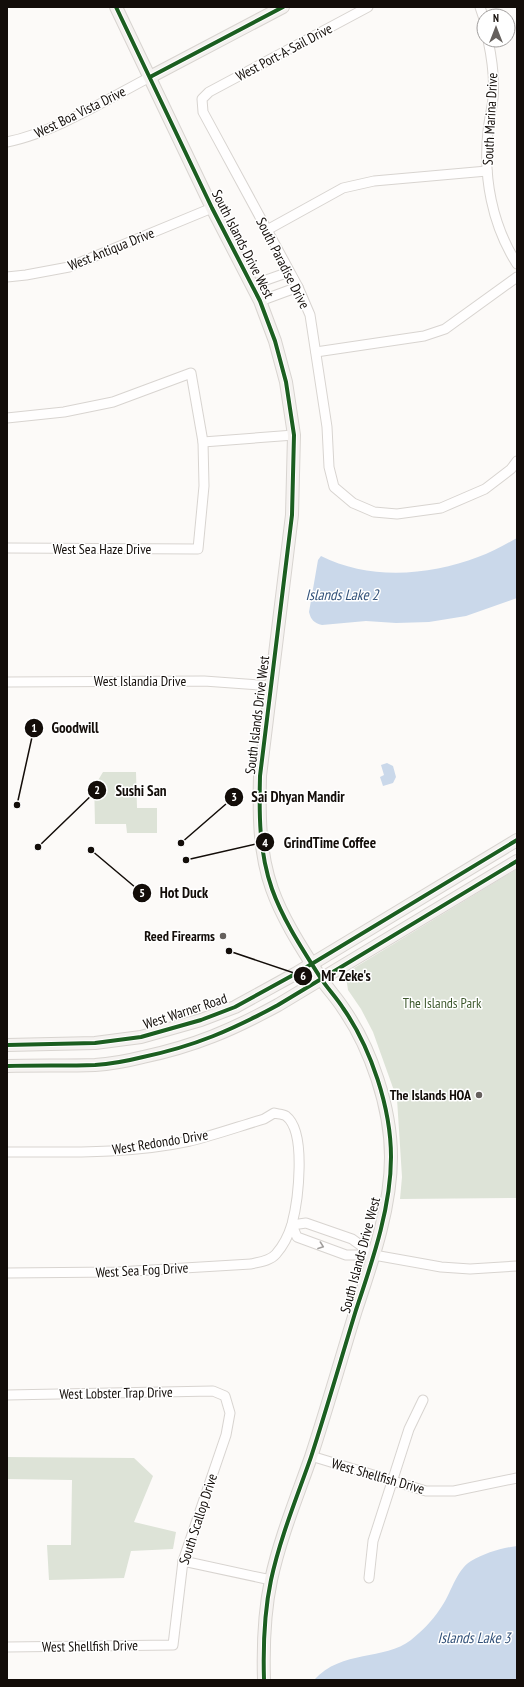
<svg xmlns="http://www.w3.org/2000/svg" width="524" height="1687" viewBox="0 0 524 1687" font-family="'PT Sans Narrow',sans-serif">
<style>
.green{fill:#dde3d7}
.water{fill:#cad8ea}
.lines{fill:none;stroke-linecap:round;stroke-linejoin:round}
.street-casing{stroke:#d8d4d0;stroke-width:11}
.secondary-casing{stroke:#d8d4d0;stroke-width:14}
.street{stroke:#fffefe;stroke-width:9}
.secondary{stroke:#f5f2f0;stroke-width:12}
.cycleway-casing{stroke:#fff;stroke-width:6}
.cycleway{stroke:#1b5e20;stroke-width:4}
.oneway{stroke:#a19e9c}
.poi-dot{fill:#65605d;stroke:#fff;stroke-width:1.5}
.labels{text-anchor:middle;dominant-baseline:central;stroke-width:3;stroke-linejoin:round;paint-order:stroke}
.street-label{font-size:14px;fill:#130d09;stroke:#fff}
.poi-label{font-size:14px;font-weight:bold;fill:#130d09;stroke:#fff;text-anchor:end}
.park-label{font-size:14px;fill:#3e592e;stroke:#fff}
.water-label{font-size:15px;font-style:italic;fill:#34537a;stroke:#fff}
.leader{fill:none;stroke:#130d09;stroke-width:1.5}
.callout-dot{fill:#130d09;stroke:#fff;stroke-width:1.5}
.mark-label{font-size:12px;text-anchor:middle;font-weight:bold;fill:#fff}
.callout-label{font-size:15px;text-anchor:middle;font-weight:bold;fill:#130d09;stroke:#fff;stroke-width:3;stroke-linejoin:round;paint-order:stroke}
</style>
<rect width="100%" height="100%" fill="#fcfaf8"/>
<g class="green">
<polygon points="103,772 136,772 137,808 157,808 157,833 127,833 126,824 95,824 94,781 97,782"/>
<polygon points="517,869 517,1198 400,1199 402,1177 397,1099 373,1032 361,1009 348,990 346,977 350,971 354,968"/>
<polygon points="7,1457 134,1458 153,1476 134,1522 176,1532 173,1549 131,1551 124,1578 49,1580 47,1545 71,1545 72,1480 7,1479"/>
</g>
<g class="water">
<path d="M517 538V598L466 616 429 622 396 623 366 621 322 625C314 623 311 620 309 612L318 560 321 556C368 580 429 576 478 557 492 552 504 545 517 538Z"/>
<polygon points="387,763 393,766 396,777 393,783 383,786 380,777 384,775 381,765"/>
<path d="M517 1546V1680H314C342 1649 384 1661 411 1640 422 1631 432 1621 440 1609 451 1595 455 1571 471 1561 485 1553 501 1548 517 1546Z"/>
</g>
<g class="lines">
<g class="street-casing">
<g id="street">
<polyline points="368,7 209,92 202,99 203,112 298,287 310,315 327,427 329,467 334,487 353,503 374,512 397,514 441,508 485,489 511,469 517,461"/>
<polyline points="480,7 484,19"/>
<path d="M488 40C492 59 495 78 493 98 492 109 489 120 488 131 483 177 492 225 517 264"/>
<path d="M7 142C53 133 108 99 150 77"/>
<polyline points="267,230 343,188 374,181 487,171"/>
<polyline points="7,277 26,275 69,267 212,208"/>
<polyline points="252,285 289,272"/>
<polyline points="260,301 298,287"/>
<polyline points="316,352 424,336 445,329 517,277"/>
<polyline points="7,418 64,412 113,402 191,373 203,442 204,486 198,549 7,548"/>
<polyline points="203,442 294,435"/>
<polyline points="7,682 204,681 272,686"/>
<path d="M7 1152C68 1152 130 1154 190 1141 215 1135 240 1126 264 1119L274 1113C277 1114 283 1114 286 1116 307 1132 298 1201 292 1224 289 1234 283 1246 276 1254 270 1261 259 1262 251 1264L117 1272 7 1273"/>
<polyline points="374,1255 352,1239 306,1223 292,1225 297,1237 346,1255 374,1255 441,1267 470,1269 517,1266"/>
<polyline points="7,1395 213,1391 225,1396 230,1413 226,1435 183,1561 173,1645 7,1647"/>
<polyline points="311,1456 426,1491 454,1491 517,1478"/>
<polyline points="183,1561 271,1580"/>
<polyline points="369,1578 373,1541 409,1429 423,1400"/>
</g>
</g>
<g class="secondary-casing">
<g id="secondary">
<path d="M116 7 212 208 260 301 275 341 286 382 294 435 292 515 260 776C259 814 259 852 272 889 283 920 303 950 320 977 327 988 336 997 343 1008 371 1048 391 1108 391 1157 391 1208 372 1262 356 1310 341 1359 327 1408 311 1457 297 1497 280 1538 271 1580 264 1613 263 1647 264 1680"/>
<polyline points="150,77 283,7"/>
<polyline points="7,1045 95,1043 141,1037 201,1020 235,1007 295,974 517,840"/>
<path d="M7 1066C36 1065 66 1066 95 1065 111 1064 127 1061 143 1057 195 1046 232 1030 278 1005L517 861"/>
</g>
</g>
<use href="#street" class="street"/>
<use href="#secondary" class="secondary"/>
<g class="cycleway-casing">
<g id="cycleway">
<path d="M116 7 212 208 260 301 275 341 286 382 294 435 292 515 260 776C259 814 259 852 272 889 283 920 303 950 320 977 327 988 336 997 343 1008 371 1048 391 1108 391 1157 391 1208 372 1262 356 1310 341 1359 327 1408 311 1457 297 1497 280 1538 271 1580 264 1613 263 1647 264 1680"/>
<polyline points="150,77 283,7"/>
<polyline points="7,1045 95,1043 141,1037 201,1020 235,1007 295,974 517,840"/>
<path d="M7 1066C36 1065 66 1066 95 1065 111 1064 127 1061 143 1057 195 1046 232 1030 278 1005L517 861"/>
</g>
</g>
<use href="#cycleway" class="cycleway"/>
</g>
<defs><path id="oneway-chevron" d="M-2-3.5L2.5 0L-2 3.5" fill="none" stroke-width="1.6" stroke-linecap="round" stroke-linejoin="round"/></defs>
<use class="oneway" href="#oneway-chevron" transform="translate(321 1246) rotate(20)"/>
<g class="poi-dot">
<circle cx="223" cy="936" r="4"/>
<circle cx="479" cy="1095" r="4"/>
</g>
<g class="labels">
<g class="street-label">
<text transform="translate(284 52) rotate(-28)">West Port-A-Sail Drive</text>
<text transform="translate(80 112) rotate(-26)">West Boa Vista Drive</text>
<text transform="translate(490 119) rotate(-87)">South Marina Drive</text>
<text transform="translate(243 244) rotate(63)">South Islands Drive West</text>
<text transform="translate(111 249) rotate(-22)">West Antiqua Drive</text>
<text transform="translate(283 263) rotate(63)">South Paradise Drive</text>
<text x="102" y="549">West Sea Haze Drive</text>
<text x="140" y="681">West Islandia Drive</text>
<text transform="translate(257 715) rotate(-83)">South Islands Drive West</text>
<text transform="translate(185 1011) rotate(-18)">West Warner Road</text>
<text transform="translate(160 1142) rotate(-9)">West Redondo Drive</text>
<text transform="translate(360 1255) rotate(-75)">South Islands Drive West</text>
<text transform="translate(142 1270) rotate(-3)">West Sea Fog Drive</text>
<text transform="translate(116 1393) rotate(-1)">West Lobster Trap Drive</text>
<text transform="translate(378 1476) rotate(16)">West Shellfish Drive</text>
<text transform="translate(198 1519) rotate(-72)">South Scallop Drive</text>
<text transform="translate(90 1646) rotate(-1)">West Shellfish Drive</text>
</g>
<g class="poi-label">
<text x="215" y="936">Reed Firearms</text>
<text x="471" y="1095">The Islands HOA</text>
</g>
<g class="park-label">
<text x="442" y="1003">The Islands Park</text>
</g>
<g class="water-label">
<text x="342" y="594">Islands Lake 2</text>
<text x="474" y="1637">Islands Lake 3</text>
</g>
</g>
<path class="leader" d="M17 805L34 728M38 847L97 790M181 843L234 797M186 860L265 842M91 850L142 893M229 951L303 976"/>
<g class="callout-dot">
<circle cx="17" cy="805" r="4"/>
<circle cx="38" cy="847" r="4"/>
<circle cx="181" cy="843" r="4"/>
<circle cx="186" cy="860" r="4"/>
<circle cx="91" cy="850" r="4"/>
<circle cx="229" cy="951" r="4"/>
<circle cx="34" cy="728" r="10"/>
<circle cx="97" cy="790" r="10"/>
<circle cx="234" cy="797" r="10"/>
<circle cx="265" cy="842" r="10"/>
<circle cx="142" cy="893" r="10"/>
<circle cx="303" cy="976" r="10"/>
</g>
<g class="mark-label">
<text x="34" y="732">1</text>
<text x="97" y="794">2</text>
<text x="234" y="801">3</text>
<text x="265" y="847">4</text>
<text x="142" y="897">5</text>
<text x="303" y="980">6</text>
</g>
<g class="callout-label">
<text x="75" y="733">Goodwill</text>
<text x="141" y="796">Sushi San</text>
<text x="298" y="802">Sai Dhyan Mandir</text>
<text x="330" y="848">GrindTime Coffee</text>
<text x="184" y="898">Hot Duck</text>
<text x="346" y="981">Mr Zeke's</text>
</g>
<rect width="524" height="1687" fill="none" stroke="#130d09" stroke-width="16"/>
<g transform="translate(496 28)"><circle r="19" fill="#ffffff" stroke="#a19e9d"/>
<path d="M0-3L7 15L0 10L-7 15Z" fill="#65605d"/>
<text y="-6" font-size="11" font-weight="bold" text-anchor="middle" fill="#130d09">N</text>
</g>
</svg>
